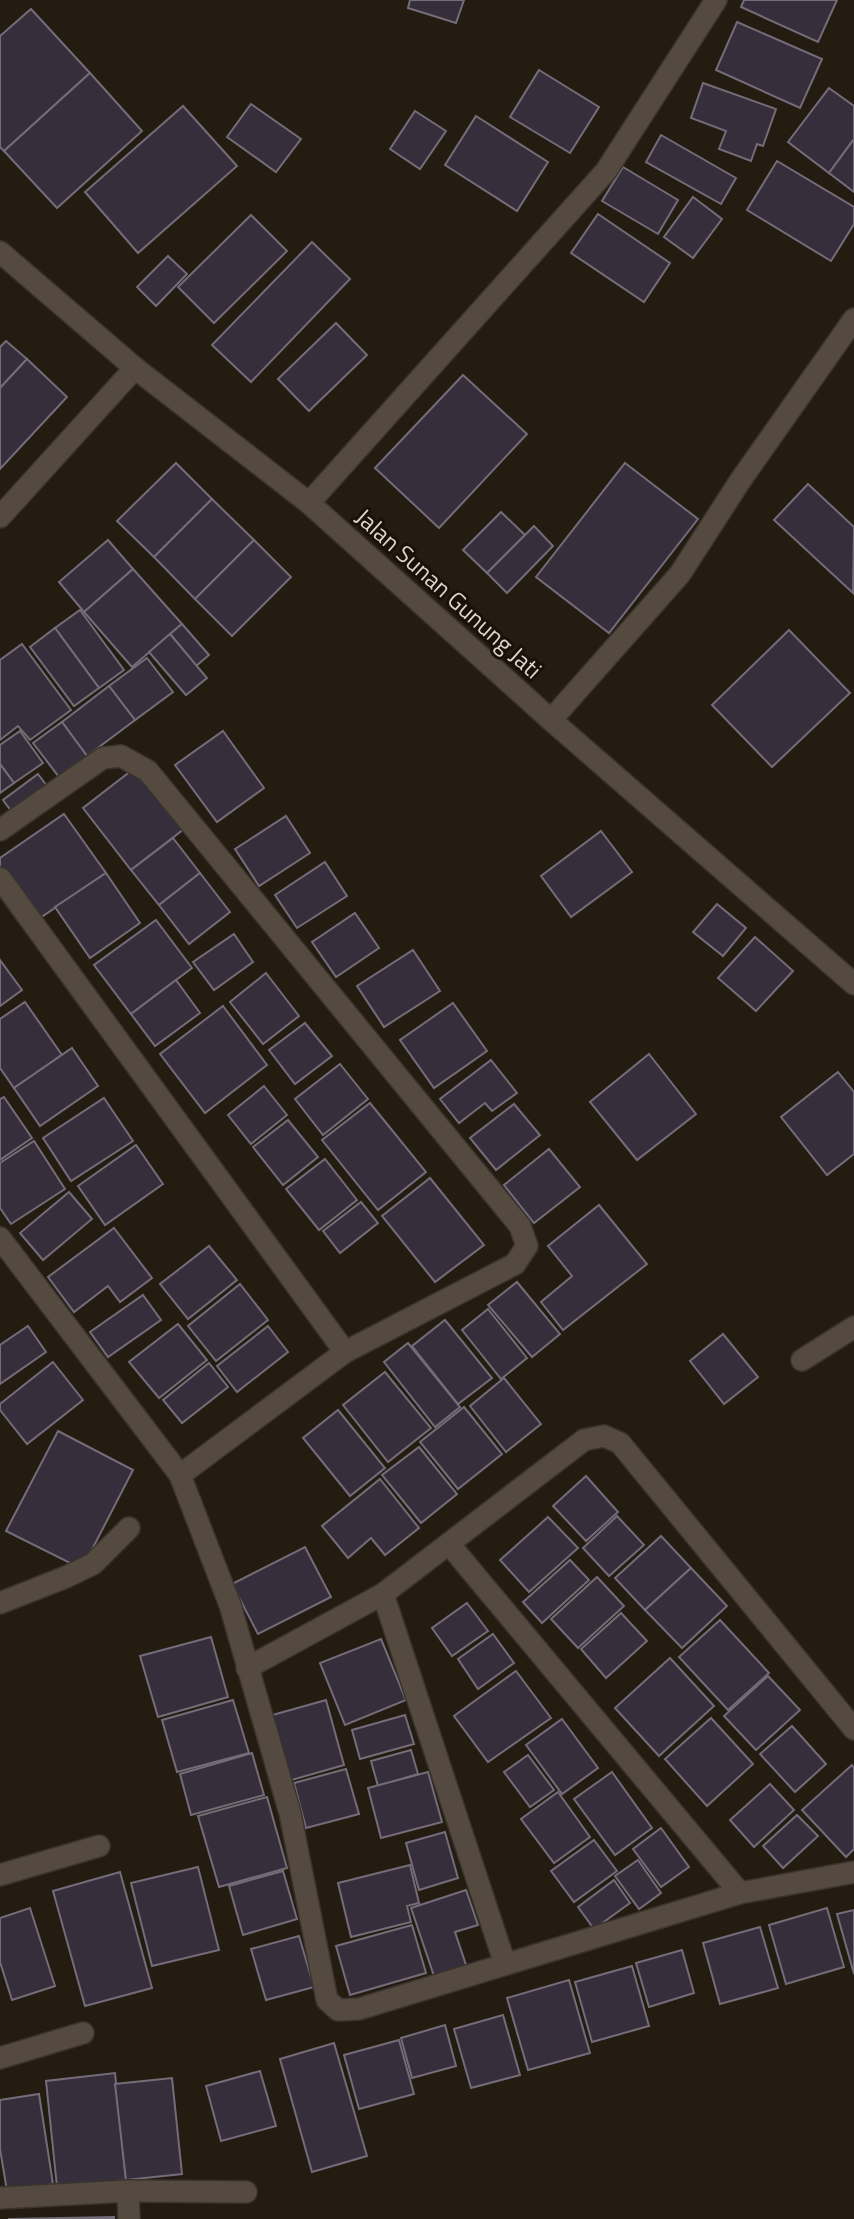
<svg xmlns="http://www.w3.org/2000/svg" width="854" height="2219" viewBox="0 0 854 2219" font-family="'Titillium Web',sans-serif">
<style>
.building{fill:#362e3a;stroke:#756c79;stroke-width:2}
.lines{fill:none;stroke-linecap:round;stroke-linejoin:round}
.lane-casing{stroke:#3a342e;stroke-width:24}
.street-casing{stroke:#3a342e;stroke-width:24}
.secondary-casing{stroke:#3a342e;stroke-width:24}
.lane{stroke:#544a3f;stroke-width:21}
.street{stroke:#544a3f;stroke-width:21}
.secondary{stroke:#544a3f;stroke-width:21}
.labels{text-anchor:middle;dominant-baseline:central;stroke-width:6;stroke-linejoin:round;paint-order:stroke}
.street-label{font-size:24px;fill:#dbd5ce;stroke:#1a1208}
</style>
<rect width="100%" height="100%" fill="#241b11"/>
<g class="building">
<polygon points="410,0 464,0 456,23 408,8"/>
<polygon points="744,0 837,0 818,42 741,7"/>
<polygon points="31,9 90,73 4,151 0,147 0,36"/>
<polygon points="737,22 822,59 800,108 716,70"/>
<polygon points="539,70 599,107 570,153 510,117"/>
<polygon points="90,73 142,131 57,208 4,151"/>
<polygon points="703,83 776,109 763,146 757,144 751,161 719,149 726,131 691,118"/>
<polygon points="829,88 854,106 854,139 829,173 788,142"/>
<polygon points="251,104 301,139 276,172 227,137"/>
<polygon points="183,106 237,166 138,253 85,192"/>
<polygon points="415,111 446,131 420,169 390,149"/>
<polygon points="476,116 548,162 517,211 445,165"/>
<polygon points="661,135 736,178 721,204 646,162"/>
<polygon points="854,139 854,192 829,173"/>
<polygon points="777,161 854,207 854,224 831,261 747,210"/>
<polygon points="623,167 678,200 658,234 602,201"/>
<polygon points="693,197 722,219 693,258 664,237"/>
<polygon points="598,214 670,263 644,302 571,253"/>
<polygon points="251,215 287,251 214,323 178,287"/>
<polygon points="312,242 350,279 251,382 212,345"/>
<polygon points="168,256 187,274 156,306 137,287"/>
<polygon points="336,323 367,355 309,411 278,379"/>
<polygon points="6,341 27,359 0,388 0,347"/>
<polygon points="27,359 67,397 0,469 0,388"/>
<polygon points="463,375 527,434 439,528 375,468"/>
<polygon points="176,463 212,499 154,557 117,521"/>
<polygon points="625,463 698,519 609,633 536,577"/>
<polygon points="808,484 854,527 853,593 774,520"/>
<polygon points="212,499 254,540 195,599 154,557"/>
<polygon points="501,512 525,535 487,573 463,550"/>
<polygon points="534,526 553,546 507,593 487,573"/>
<polygon points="108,540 133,569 84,612 59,582"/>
<polygon points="254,540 291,577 232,636 195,599"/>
<polygon points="133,569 182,624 132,667 84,612"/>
<polygon points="80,610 124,670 99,688 55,628"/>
<polygon points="182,624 209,655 196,666 170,634"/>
<polygon points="55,628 99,688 74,706 30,647"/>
<polygon points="789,630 850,693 772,767 712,705"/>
<polygon points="170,634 207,678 186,695 149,652"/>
<polygon points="22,644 71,710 30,740 18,726 0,740 0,660"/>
<polygon points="147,658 173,692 135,720 109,686"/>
<polygon points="109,686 135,720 87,756 62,722"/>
<polygon points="62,722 87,756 59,777 33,743"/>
<polygon points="20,731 43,763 14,783 0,764 0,745"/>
<polygon points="223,731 264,788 217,822 175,765"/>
<polygon points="0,764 14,783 0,793"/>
<polygon points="136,767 184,829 131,870 83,808"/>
<polygon points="38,774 50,790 15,816 3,800"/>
<polygon points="64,814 106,873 37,920 0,867 0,858"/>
<polygon points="286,816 310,853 259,886 235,849"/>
<polygon points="601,831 632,872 571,917 541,876"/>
<polygon points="173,838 200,873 159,905 131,870"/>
<polygon points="325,862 347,896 297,928 275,895"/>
<polygon points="106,873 140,923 90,958 55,907"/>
<polygon points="200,873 230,912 189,944 159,905"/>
<polygon points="717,904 746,928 723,956 693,932"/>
<polygon points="355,913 379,948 336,977 312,942"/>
<polygon points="156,920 192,968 131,1014 94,965"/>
<polygon points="234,934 253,962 214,990 193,962"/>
<polygon points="755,937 793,971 756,1011 718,978"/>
<polygon points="413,950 440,991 384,1027 357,986"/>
<polygon points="0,960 22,990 0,1006"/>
<polygon points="266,973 299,1016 263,1044 230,1002"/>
<polygon points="176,980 200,1013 155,1046 131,1014"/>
<polygon points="25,1002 62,1055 14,1088 0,1068 0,1019"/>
<polygon points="453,1003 487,1051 434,1088 400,1040"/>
<polygon points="223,1006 267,1065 205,1113 160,1054"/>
<polygon points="305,1023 332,1056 295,1084 269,1050"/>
<polygon points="72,1048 98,1086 40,1126 14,1088"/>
<polygon points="649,1054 696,1114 637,1160 590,1102"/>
<polygon points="491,1060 517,1093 492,1111 485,1103 459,1123 440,1099"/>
<polygon points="340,1064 368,1099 323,1135 295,1099"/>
<polygon points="838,1072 854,1092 854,1154 827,1175 781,1117"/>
<polygon points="264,1086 287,1115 251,1144 228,1115"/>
<polygon points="4,1097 32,1138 0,1160 0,1099"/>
<polygon points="104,1098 133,1141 71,1181 43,1138"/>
<polygon points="370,1103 426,1172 378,1210 322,1140"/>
<polygon points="514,1104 540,1135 496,1170 470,1138"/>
<polygon points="288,1120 318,1157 283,1185 253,1147"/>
<polygon points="34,1141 65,1189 11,1224 0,1208 0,1163"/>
<polygon points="136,1145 163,1184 105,1225 78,1186"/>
<polygon points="549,1149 580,1187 534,1223 504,1185"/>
<polygon points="325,1159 357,1200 319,1230 286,1189"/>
<polygon points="430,1178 484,1245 435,1282 382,1216"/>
<polygon points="69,1192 92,1219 43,1260 20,1233"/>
<polygon points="361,1202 378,1223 340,1253 323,1231"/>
<polygon points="599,1205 647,1264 563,1330 541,1302 572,1276 548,1246"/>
<polygon points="114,1228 152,1278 120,1302 108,1286 74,1312 48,1277"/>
<polygon points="209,1246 237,1280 188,1319 160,1284"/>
<polygon points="517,1282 560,1334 532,1357 488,1305"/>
<polygon points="240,1284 268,1320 216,1361 188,1326"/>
<polygon points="143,1295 161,1320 108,1357 90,1332"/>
<polygon points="488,1309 527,1358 501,1379 462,1330"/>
<polygon points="445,1320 492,1378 458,1404 412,1346"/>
<polygon points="178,1324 207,1360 159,1398 129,1362"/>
<polygon points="28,1326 46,1352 0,1384 0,1345"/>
<polygon points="268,1326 288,1352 237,1392 217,1366"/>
<polygon points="723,1334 758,1377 724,1404 690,1361"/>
<polygon points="408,1343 460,1407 435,1427 384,1362"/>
<polygon points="53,1362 83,1400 27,1444 0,1410 0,1404"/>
<polygon points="209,1363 228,1387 182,1423 163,1400"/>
<polygon points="385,1372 431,1428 388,1462 343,1405"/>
<polygon points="504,1378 541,1424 506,1452 470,1406"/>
<polygon points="464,1407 502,1454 458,1489 420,1442"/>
<polygon points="338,1410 385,1468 350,1496 303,1438"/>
<polygon points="58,1431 133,1470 82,1569 6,1531"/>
<polygon points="419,1447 457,1494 421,1523 382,1475"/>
<polygon points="586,1476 618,1512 586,1541 553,1506"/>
<polygon points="380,1479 419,1528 385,1555 371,1538 348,1558 322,1526"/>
<polygon points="617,1516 644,1545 609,1576 583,1548"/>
<polygon points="548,1517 578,1548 529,1592 500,1560"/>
<polygon points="661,1536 691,1568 645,1610 615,1578"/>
<polygon points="305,1547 331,1597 258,1634 232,1584"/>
<polygon points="570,1560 589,1580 542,1623 523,1602"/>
<polygon points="691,1568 727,1606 682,1648 645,1610"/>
<polygon points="597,1577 624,1606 578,1648 551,1619"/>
<polygon points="467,1603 488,1631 452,1656 432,1628"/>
<polygon points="621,1613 647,1641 606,1678 581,1649"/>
<polygon points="720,1620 769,1673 728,1710 679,1657"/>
<polygon points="493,1634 514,1663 478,1689 458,1659"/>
<polygon points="211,1637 228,1697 158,1717 140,1656"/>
<polygon points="381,1639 406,1700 345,1725 320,1663"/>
<polygon points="670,1658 714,1706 659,1756 615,1708"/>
<polygon points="516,1671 551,1718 488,1762 454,1716"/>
<polygon points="768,1676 800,1710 756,1750 724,1716"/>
<polygon points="233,1700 249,1753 177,1772 162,1720"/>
<polygon points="326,1700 344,1765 288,1781 269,1716"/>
<polygon points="405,1715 414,1744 360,1759 352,1730"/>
<polygon points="711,1718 753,1764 707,1806 665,1759"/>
<polygon points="562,1719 598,1768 562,1794 526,1745"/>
<polygon points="792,1726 826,1764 795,1792 760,1754"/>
<polygon points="411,1750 418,1774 378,1786 371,1761"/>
<polygon points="252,1753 264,1795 191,1815 180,1774"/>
<polygon points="528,1755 554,1790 530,1807 504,1772"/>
<polygon points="852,1765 854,1768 854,1849 846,1857 802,1810"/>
<polygon points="346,1769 359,1814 306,1828 294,1783"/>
<polygon points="428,1772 442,1822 381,1838 368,1788"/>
<polygon points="612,1772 652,1828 615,1855 574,1799"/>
<polygon points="770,1784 794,1810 754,1847 730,1820"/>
<polygon points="558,1792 590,1837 554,1863 521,1819"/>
<polygon points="267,1797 287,1868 219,1887 198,1816"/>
<polygon points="797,1815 818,1836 783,1868 763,1846"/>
<polygon points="661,1828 689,1867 661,1887 633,1849"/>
<polygon points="445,1832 458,1878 419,1890 406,1843"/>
<polygon points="594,1840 617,1871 574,1902 551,1871"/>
<polygon points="638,1860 661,1893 639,1909 615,1876"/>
<polygon points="410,1865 419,1903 407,1906 411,1922 351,1937 338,1883"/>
<polygon points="198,1867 219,1950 152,1966 131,1883"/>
<polygon points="283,1871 297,1919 243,1935 229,1886"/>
<polygon points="120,1872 152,1988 85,2006 53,1891"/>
<polygon points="614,1880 630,1903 594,1929 578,1907"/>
<polygon points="466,1890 478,1925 455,1932 467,1968 435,1979 411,1908"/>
<polygon points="30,1908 55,1986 12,2000 0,1962 0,1918"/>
<polygon points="827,1908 844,1967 786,1984 769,1925"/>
<polygon points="854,1910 854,1974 837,1914"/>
<polygon points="412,1925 426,1973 350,1995 336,1946"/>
<polygon points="760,1927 778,1988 720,2004 703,1943"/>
<polygon points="299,1936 314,1987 266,2000 251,1949"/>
<polygon points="682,1950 694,1993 649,2007 636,1963"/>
<polygon points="632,1966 649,2026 592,2042 575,1982"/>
<polygon points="569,1980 590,2053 528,2070 507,1998"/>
<polygon points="503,2015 520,2075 471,2088 454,2029"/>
<polygon points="445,2025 456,2066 412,2078 401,2038"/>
<polygon points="399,2040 414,2094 359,2109 344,2055"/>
<polygon points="334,2043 367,2156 312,2172 280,2059"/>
<polygon points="260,2071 276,2126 221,2141 206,2086"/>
<polygon points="115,2073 126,2180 57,2187 46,2081"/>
<polygon points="172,2078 182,2174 126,2180 115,2084"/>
<polygon points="39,2094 53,2184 7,2191 0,2149 0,2100"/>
<polygon points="114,2217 114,2219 8,2219"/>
</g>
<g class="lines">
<g class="lane-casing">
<polyline id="lane" points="802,1360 854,1327"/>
</g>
<g class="street-casing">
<g id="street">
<polyline points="309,503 606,171 716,0"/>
<polyline points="0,517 135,368"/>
<polyline points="551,720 680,574 740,481 854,319"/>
<polyline points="0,830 103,758 121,756 148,771 520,1226 527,1246 515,1264 345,1352 180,1475"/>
<polyline points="0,878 345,1352"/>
<polyline points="0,1238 180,1475 230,1605 290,1813 327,2000 338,2010 359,2009 740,1893 854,1872"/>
<polyline points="449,1544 740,1893"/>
<polyline points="383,1594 505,1964"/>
<polyline points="0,1603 66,1577 93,1564 129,1528"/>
<polyline points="247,1668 383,1594 584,1440 604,1436 620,1443 854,1729"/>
<polyline points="0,1875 99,1846"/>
<polyline points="0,2058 83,2033"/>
<polyline points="128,2191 246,2192"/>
<polyline points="0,2198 128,2191 129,2219"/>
</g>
</g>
<g class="secondary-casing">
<polyline id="secondary" points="0,252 135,368 309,503 551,720 854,984"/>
</g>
<use href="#lane" class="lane"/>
<use href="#street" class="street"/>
<use href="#secondary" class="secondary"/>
</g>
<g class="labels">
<g class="street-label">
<text transform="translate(449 593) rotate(42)">Jalan Sunan Gunung Jati</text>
</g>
</g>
</svg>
